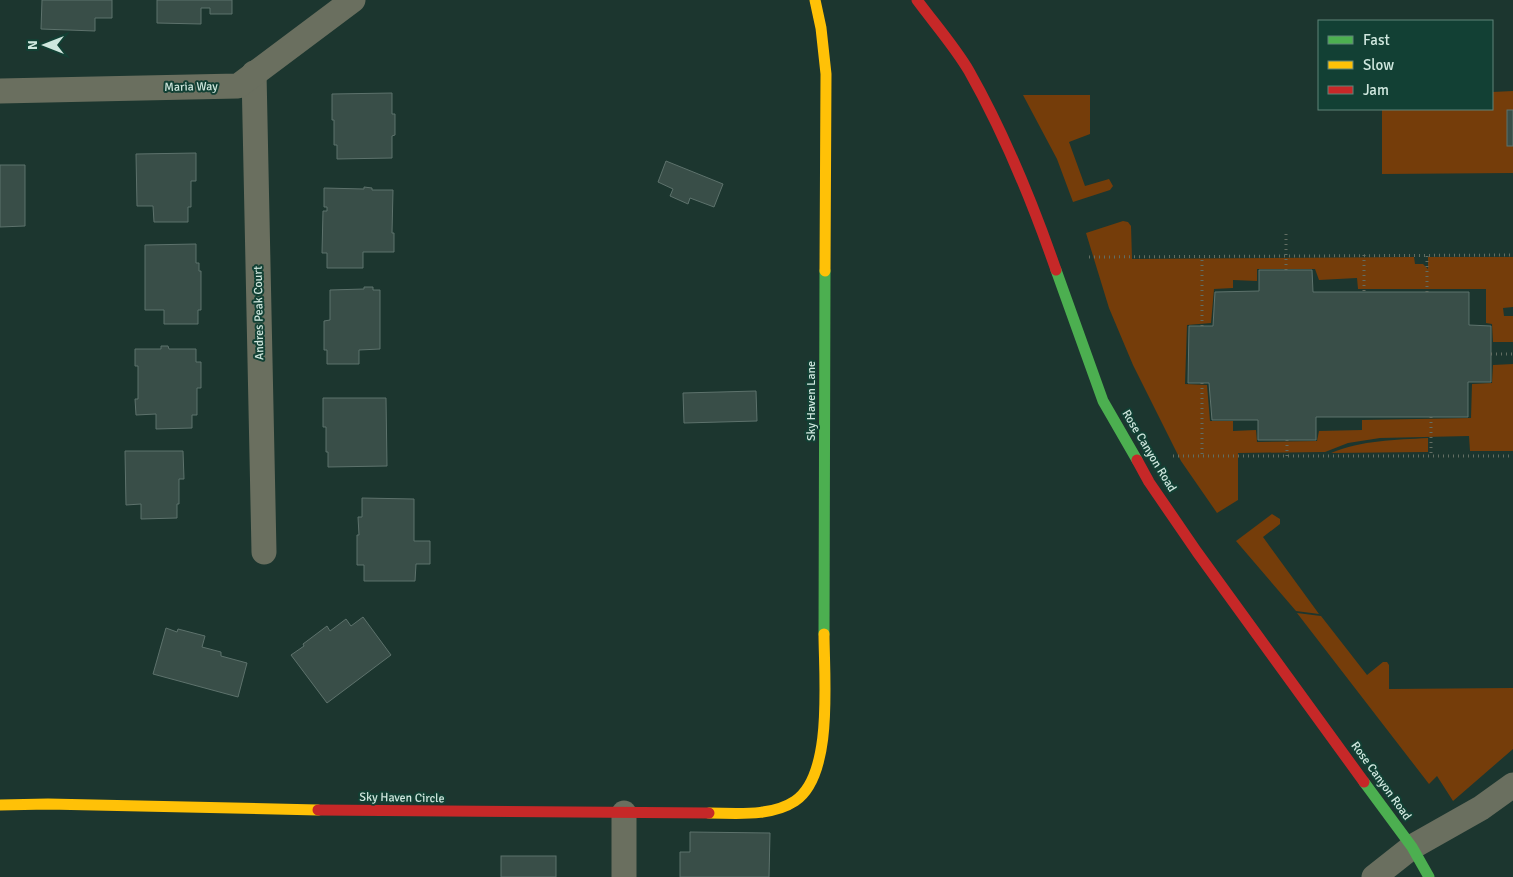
<svg xmlns="http://www.w3.org/2000/svg" width="1513" height="877" viewBox="0 0 1513 877" font-family="Signika,sans-serif">
<style>
.green{fill:#753d0a}
.building{fill:#394e48;stroke:#5d726c}
.lines{fill:none;stroke-linecap:round;stroke-linejoin:round}
.path{stroke:#626d62;stroke-width:3;stroke-dasharray:1 4;stroke-linecap:butt}
.street{stroke:#6a6f5f;stroke-width:25}
.fast{stroke:#4caf50;stroke-width:11}
.slow{stroke:#ffc107;stroke-width:11}
.jam{stroke:#c62828;stroke-width:11}
.labels{text-anchor:middle;dominant-baseline:central;stroke-width:4;stroke-linejoin:round;paint-order:stroke}
.street-label{font-size:12px;fill:#cfe7de;stroke:#124034}
</style>
<rect width="100%" height="100%" fill="#1c362f"/>
<g class="green">
<polygon points="1513,91 1513,173 1382,174 1382,109 1492,109 1492,92"/>
<polygon points="1023,95 1090,95 1090,134 1069,142 1085,186 1109,179 1113,186 1110,190 1073,202 1057,159"/>
<polygon points="1123,221 1128,222 1131,226 1132,259 1414,257 1415,264 1423,264 1428,269 1428,257 1513,257 1513,307 1503,308 1504,316 1513,316 1513,342 1493,342 1492,324 1486,323 1486,289 1358,289 1357,278 1319,280 1315,269 1257,269 1257,281 1233,280 1233,288 1214,289 1211,323 1187,325 1185,384 1207,385 1210,421 1233,421 1233,431 1256,430 1257,442 1317,441 1319,431 1362,430 1362,420 1471,418 1472,384 1492,383 1493,365 1513,364 1513,451 1470,451 1469,436 1380,438 1348,443 1325,452 1238,453 1238,500 1217,513 1181,461 1133,365 1109,308 1086,233"/>
<path d="M1428 438V452L1331 453C1362 440 1395 440 1428 438Z"/>
<polygon points="1272,514 1280,519 1280,524 1263,537 1319,614 1296,611 1236,541"/>
<polygon points="1297,613 1321,616 1367,675 1383,662 1387,662 1389,665 1389,689 1513,688 1513,749 1453,801 1437,776 1429,784"/>
</g>
<g class="building">
<polygon points="42,0 112,0 112,18 95,18 95,31 41,29"/>
<polygon points="157,0 232,0 232,14 210,14 210,8 201,8 201,24 157,23"/>
<polygon points="392,93 392,114 395,114 395,135 392,136 392,158 337,159 337,145 334,145 334,120 332,120 332,94"/>
<rect x="1507" y="110" width="6" height="36"/>
<polygon points="196,153 196,181 191,181 191,207 188,207 188,222 154,222 153,206 137,206 136,154"/>
<polygon points="666,161 723,184 714,207 690,198 688,204 670,196 673,189 658,182"/>
<polygon points="0,165 25,165 25,226 0,227"/>
<polygon points="364,187 372,188 372,190 393,190 392,233 394,233 394,252 363,252 363,268 327,268 327,253 322,253 323,211 327,211 327,207 324,207 324,188 364,189"/>
<polygon points="196,244 196,263 199,263 199,271 201,271 201,310 198,310 198,324 164,324 164,310 145,310 145,245"/>
<polygon points="1259,270 1312,270 1313,292 1469,292 1469,325 1491,326 1491,382 1468,382 1468,417 1316,417 1316,440 1258,440 1258,420 1212,420 1209,383 1188,383 1189,326 1213,326 1215,292 1259,291"/>
<polygon points="364,287 373,287 373,290 380,290 380,349 359,350 359,364 327,364 327,350 324,350 324,321 330,320 330,290 364,289"/>
<polygon points="161,346 168,346 169,349 196,349 196,362 201,362 201,388 197,388 197,415 192,415 192,428 156,429 156,414 136,415 135,399 138,399 138,366 135,366 135,349 161,349"/>
<polygon points="756,391 757,421 684,423 683,393"/>
<polygon points="323,398 386,398 387,466 328,467 328,452 326,452 326,427 323,427"/>
<polygon points="125,451 183,451 184,479 179,479 179,504 177,504 177,518 141,519 141,504 126,505"/>
<polygon points="362,498 414,499 414,541 430,541 430,564 416,564 415,581 364,581 364,565 357,565 357,535 359,535 358,517 362,517"/>
<polygon points="363,617 391,655 327,703 291,655 304,646 303,644 327,626 330,631 346,619 351,626"/>
<polygon points="166,628 177,632 178,629 205,636 202,647 221,652 221,656 247,663 238,697 153,674"/>
<polygon points="690,832 770,833 769,877 680,877 680,852 690,852"/>
<rect x="501" y="856" width="55" height="21"/>
</g>
<g class="lines">
<g class="path">
<polyline points="1364,255 1364,292"/>
<polyline points="1089,257 1513,255"/>
<polyline points="1286,270 1286,232"/>
<polyline points="1427,292 1427,255"/>
<polyline points="1202,326 1202,256"/>
<polyline points="1491,354 1513,354"/>
<polyline points="1202,383 1202,456"/>
<polyline points="1431,417 1431,455"/>
<polyline points="1287,440 1287,456"/>
<polyline points="1173,456 1513,456"/>
</g>
<g class="street">
<polyline points="254,73 264,552"/>
<polyline points="0,91 238,86 353,0"/>
<polyline points="624,877 624,813"/>
<polyline points="1374,877 1412,847 1481,808 1513,785"/>
</g>
<g class="fast">
<polyline points="1056,270 1103,401 1137,460"/>
<polyline points="824,634 825,271"/>
<polyline points="1364,782 1412,847 1429,877"/>
</g>
<g class="slow">
<polyline points="815,0 821,28 826,74 825,271"/>
<polyline points="0,805 48,804 318,810"/>
<path d="M709 813C736 813 771 817 795 801 834 775 824 677 824 634"/>
</g>
<g class="jam">
<path d="M917 0C934 23 955 47 969 71 1003 131 1033 204 1056 270"/>
<polyline points="1137,460 1149,482 1197,552 1364,782"/>
<polyline points="318,810 709,813"/>
</g>
</g>
<g class="labels">
<g class="street-label">
<text transform="translate(191 87) rotate(-1)">Maria Way</text>
<text transform="translate(259 313) rotate(-91)">Andres Peak Court</text>
<text transform="translate(811 401) rotate(-90)">Sky Haven Lane</text>
<text transform="translate(1149 451) rotate(59)">Rose Canyon Road</text>
<text transform="translate(1381 781) rotate(54)">Rose Canyon Road</text>
<text transform="translate(402 798) rotate(1)">Sky Haven Circle</text>
</g>
</g>
<rect x="1318" y="20" width="175" height="90" fill="#124034" stroke="#5e8378"/>
<rect x="1328" y="36" width="25" height="8" fill="#4caf50" stroke="#5e8378"/>
<text x="1363" y="45" font-size="15" fill="#cfe7de">Fast</text>
<rect x="1328" y="61" width="25" height="8" fill="#ffc107" stroke="#5e8378"/>
<text x="1363" y="70" font-size="15" fill="#cfe7de">Slow</text>
<rect x="1328" y="86" width="25" height="8" fill="#c62828" stroke="#5e8378"/>
<text x="1363" y="95" font-size="15" fill="#cfe7de">Jam</text>
<g transform="translate(45 45) rotate(270)" stroke="#124034" stroke-width="4" paint-order="stroke">
<path d="M0-4L9 19L0 12L-9 19Z" fill="#cfe7de"/>
<text y="-8" font-size="14" font-weight="bold" text-anchor="middle" fill="#cfe7de">N</text>
</g>
</svg>
